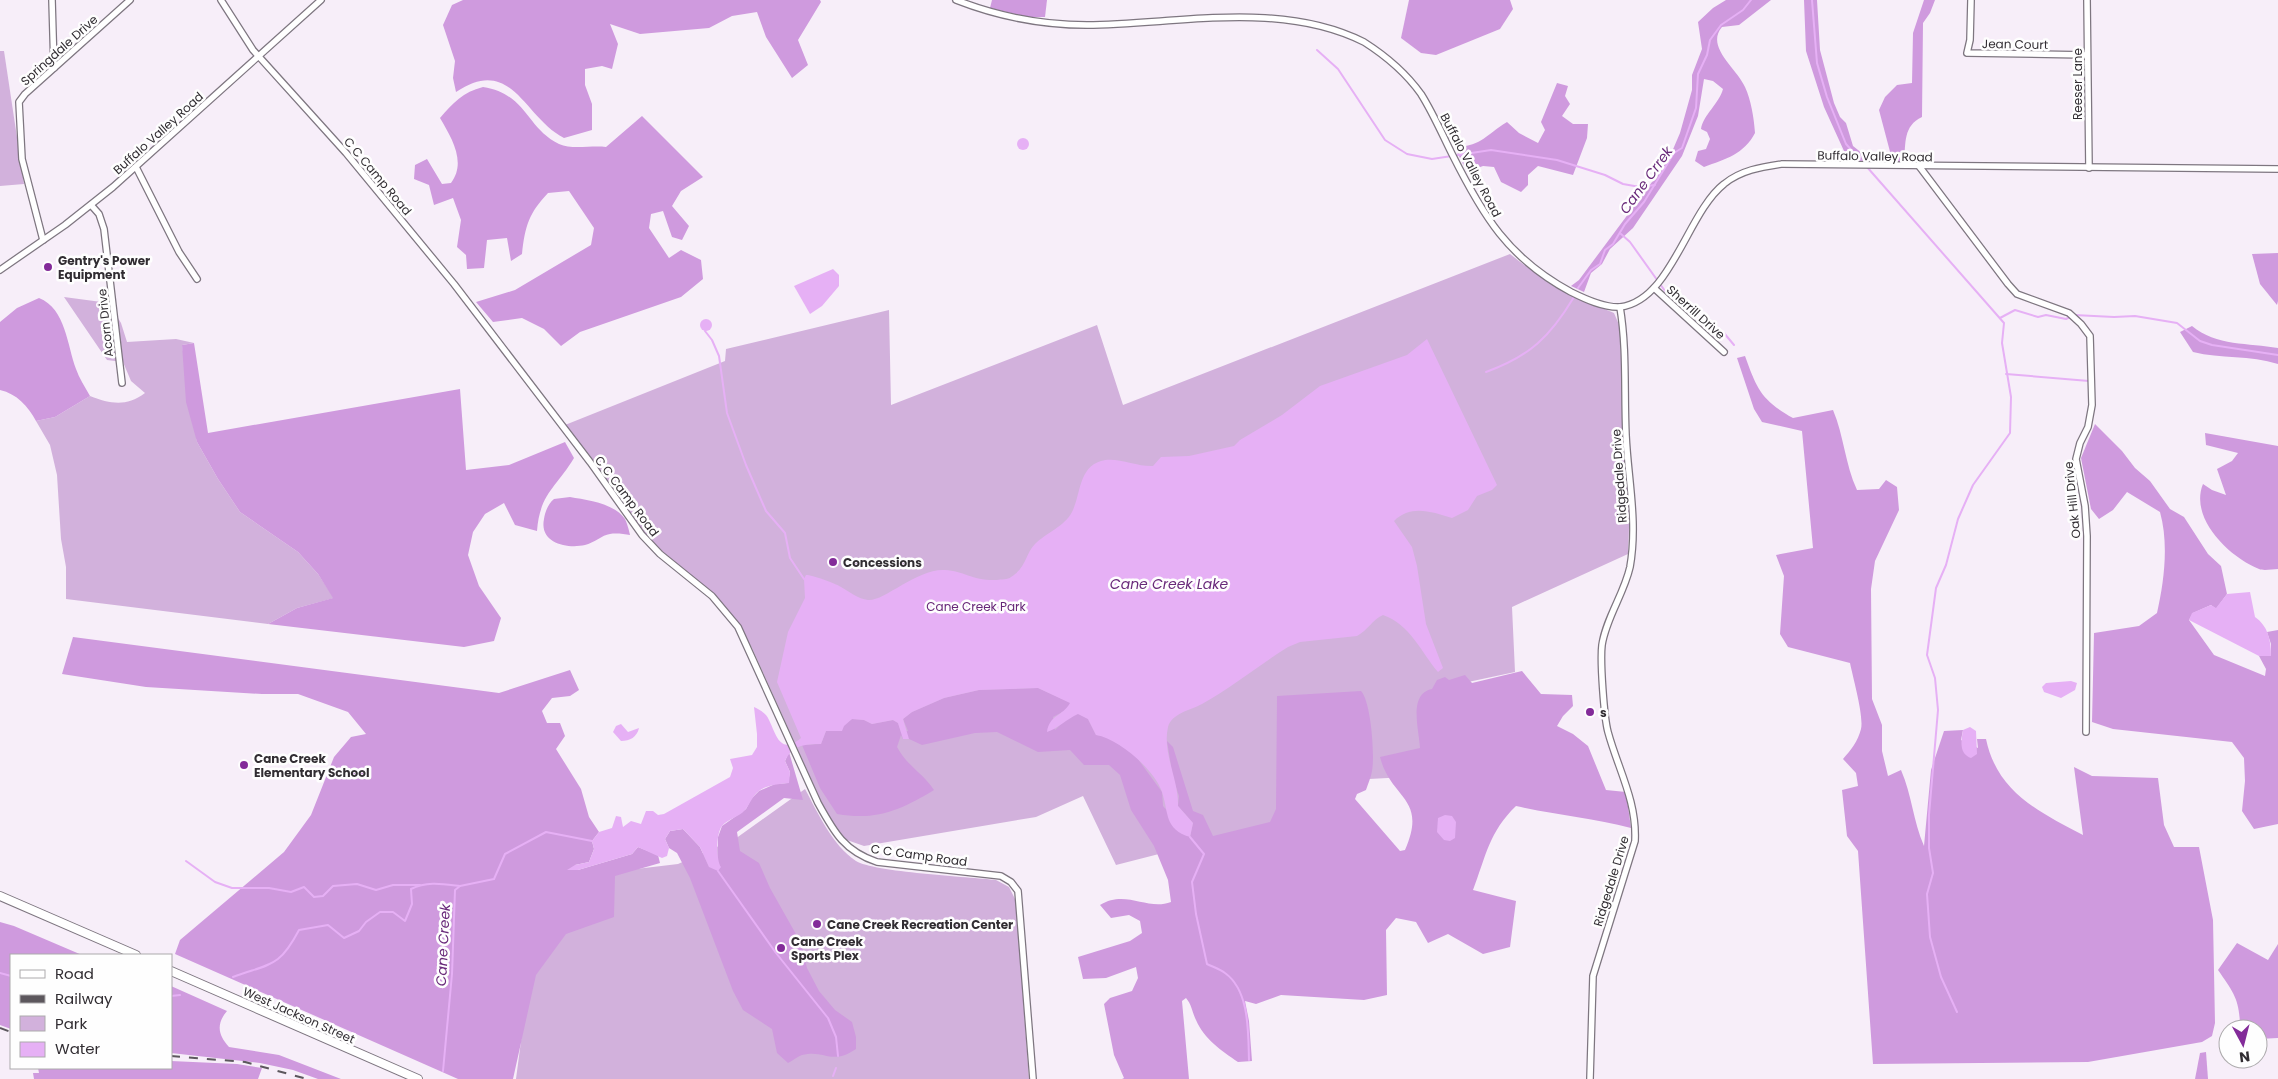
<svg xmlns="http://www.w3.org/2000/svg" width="2278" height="1079" viewBox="0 0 2278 1079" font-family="Poppins,sans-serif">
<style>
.green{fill:#d2b1dc}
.forest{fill:#cf9ade}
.water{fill:#e6b0f5}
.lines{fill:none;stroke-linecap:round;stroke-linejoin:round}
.stream{stroke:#e6b0f5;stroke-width:2}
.street-casing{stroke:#7e7680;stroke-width:8}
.secondary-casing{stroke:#7e7680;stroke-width:10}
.street{stroke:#fff;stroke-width:5.5}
.secondary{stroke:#fff;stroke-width:8}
.rail{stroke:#5c575d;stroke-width:2;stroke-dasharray:9 9;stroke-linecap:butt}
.poi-dot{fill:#832b99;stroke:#fefefe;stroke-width:2}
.labels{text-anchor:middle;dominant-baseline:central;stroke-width:5;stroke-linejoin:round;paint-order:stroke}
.street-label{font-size:12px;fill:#312d32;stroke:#fefefe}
.poi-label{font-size:12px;font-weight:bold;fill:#312d32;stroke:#fefefe;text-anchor:start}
.park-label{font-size:12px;fill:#672778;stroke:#fefefe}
.water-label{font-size:14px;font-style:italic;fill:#692a7a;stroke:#fefefe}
</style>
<rect width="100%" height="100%" fill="#f7eef9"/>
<g class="green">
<polygon points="0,51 4,51 24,184 0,186"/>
<path d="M1510 254C1542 280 1575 297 1614 313L1620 327 1624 447 1630 502 1628 554 1512 607 1515 672 1454 685 1425 776 1369 779 1281 810 1272 825 1116 865 1083 796 1036 817 864 846 844 839 827 814 752 648 736 619 713 594 651 542 565 425 725 361 726 349 889 310 891 405 1097 325 1123 405Z"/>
<path d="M64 297 109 303 121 323 127 342 176 339 194 343 182 345 197 442 218 479 240 512 298 552 318 574 334 598 297 608 268 624 66 599V567L61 539 57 475 50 445 36 421 55 417 90 396C111 404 126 407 145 393L131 381 123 362 107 360Z"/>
<path d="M805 789C818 813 832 845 856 861 873 872 970 877 996 880L1009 887 1016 901 1029 1079H516L530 973 611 872 678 864 735 839Z"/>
</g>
<g class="forest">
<path d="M463 0H820L821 2 798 40 808 65 792 78 766 37 757 12 732 16 709 28 640 34 610 24 618 44 612 69 602 66 585 69V85L592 104V130L564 138C524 118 512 54 456 92L453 78 455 61 443 25 452 5Z"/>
<polygon points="992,0 1047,0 1045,17 1028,17 990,8"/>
<polygon points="1409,0 1510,0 1513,9 1500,29 1436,55 1421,53 1401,38"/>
<path d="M1726 0H1771L1739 25 1722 27C1705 47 1737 68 1745 87 1751 100 1754 118 1755 133 1744 154 1726 159 1704 167L1695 161 1698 151 1706 149 1710 139 1707 132 1701 129C1703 115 1719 104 1723 89L1713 81 1704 79 1698 116 1682 156 1633 228 1610 249 1602 264 1591 273 1584 292 1571 286 1579 280 1655 178 1671 154 1680 133 1692 90V75L1702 49 1698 22 1713 8Z"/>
<polygon points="1804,0 1817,0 1820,50 1834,103 1840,117 1846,123 1853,146 1873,162 1849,162 1824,107 1806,51"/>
<path d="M1924 0H1935L1930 13 1923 23 1922 117C1903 126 1906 143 1904 161L1893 163 1879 110 1885 97 1897 85 1912 83 1913 33Z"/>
<path d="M1557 83 1568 86 1565 96 1570 104 1562 116 1573 124H1588L1587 138 1573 175 1538 166 1528 175V185L1521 192 1501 182 1494 167 1483 166 1467 172 1455 148C1485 144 1484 136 1507 122L1519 133 1538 143 1545 130 1541 122Z"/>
<path d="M483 87C527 94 526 128 559 144 572 150 592 145 606 147L642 116 703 177 681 191 672 206 689 226 682 240 672 237 663 211 651 214 649 228 669 258 681 250 701 260 703 279 681 297 580 332 561 346 544 329 522 318 493 322 476 302 515 290 591 245 594 228 569 191 548 193C529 213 525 226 522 254L511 261 507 238 487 240 484 268 467 269 466 255 457 247 461 220 453 198 434 205 429 185 414 179 415 165 427 159 442 184 451 183C467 162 451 137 440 118 453 103 463 92 483 87Z"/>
<polygon points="2278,253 2278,301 2277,305 2260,284 2252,254"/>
<path d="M39 298C66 309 67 345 76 369 79 378 85 387 90 396L55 417 36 421C28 406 17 394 0 390V322L17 308Z"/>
<path d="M2192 326C2216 346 2249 343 2278 348V364C2250 355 2221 359 2193 352L2180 332Z"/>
<path d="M194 343 208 433 460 389 466 470 509 465 565 442 574 458C556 488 540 493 537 531L515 525 504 503 485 514 473 532 468 555 479 586 501 618 494 641 464 647 268 624 297 608 333 598 318 574 298 552 240 512 218 479 197 442 186 402 182 345Z"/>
<path d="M1745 356C1757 389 1761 400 1793 418L1833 410C1844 436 1845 464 1857 490L1879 489 1886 480 1897 487 1899 510 1875 561 1871 589 1872 699 1882 725V751L1888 776 1901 770C1912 795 1913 821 1924 846L1931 770 1944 731 1963 730 1961 740 1978 748 1977 739H1986C1997 792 2039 812 2083 835L2074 767 2092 776 2158 778 2164 825 2174 847H2199L2213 920 2215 1023 2212 1036 2202 1042 2088 1062 1873 1064 1858 851 1847 836 1842 790 1858 786 1856 773 1843 759C1851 750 1858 741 1861 729 1864 716 1853 678 1850 663L1788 647 1780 634 1784 576 1776 555 1813 548 1802 431 1762 422 1754 409 1737 358Z"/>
<path d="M2095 424 2122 451 2135 468 2150 481 2170 509 2184 517 2208 554 2221 566 2227 594 2216 609 2211 605 2193 613 2189 620 2214 655 2265 676 2266 669 2259 656H2271V644L2267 632 2278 630V824L2254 829 2242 811 2245 781 2244 758 2232 742 2113 729 2092 722 2094 633 2139 626 2157 613C2164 582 2169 544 2160 512L2127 492 2113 510 2099 519 2091 509 2081 458Z"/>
<path d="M2205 433 2278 446V569C2272 569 2264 571 2259 569 2229 557 2189 518 2203 484L2212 490 2226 495 2217 469 2232 461 2238 453 2206 445Z"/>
<path d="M570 497C587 500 614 503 625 519 627 523 629 530 630 535 624 534 616 533 610 534 602 535 594 543 585 545 567 549 539 543 544 519 545 512 548 504 554 499Z"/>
<polygon points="73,637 499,693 570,670 579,690 570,696 552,698 542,711 547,723 560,723 565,736 556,749 581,789 589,817 599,832 592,841 594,849 589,862 575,865 578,870 632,854 638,847 658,855 660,863 615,876 614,917 566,934 536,975 513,1079 458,1079 175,954 180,940 284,852 311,815 334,757 351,737 366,734 348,712 298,694 262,694 146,687 62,674"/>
<path d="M1522 671 1541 694 1572 695 1573 706 1563 716 1557 726 1573 734 1588 746 1606 790 1626 792 1631 828C1593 818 1555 815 1516 806 1489 832 1486 856 1473 890L1516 901 1510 947 1483 954 1448 934 1428 943 1416 922 1396 918 1386 930 1387 995 1364 1000 1281 995 1256 1004 1245 1001 1249 1021 1252 1061 1238 1062C1222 1051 1204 1039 1196 1020 1192 1012 1192 1005 1186 998L1182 1001 1189 1079H1122L1124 1078 1114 1055 1104 1004 1110 998 1132 991 1138 978 1136 967 1106 978 1083 979 1078 957 1130 941 1142 933 1140 921 1129 915 1111 918 1100 905C1126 889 1147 911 1171 902L1168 880 1154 846 1131 810 1120 775 1109 765H1084L1070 750 1038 752 997 732 975 733 922 745 909 739H903L901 735 897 747C908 767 922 772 934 790 901 810 877 821 837 814L820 788 802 745 821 744 826 731H835L852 719 864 720 872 724 893 720 898 723 901 732 908 731 903 719 912 712 944 698 979 690 1038 688 1071 703 1066 710 1053 717 1055 730 1064 721 1078 713 1088 719 1096 735 1106 736 1135 755 1162 792 1163 806 1190 837 1193 823 1178 806 1179 796 1173 778 1167 741 1173 747 1193 811 1203 815 1213 836 1270 822 1276 809 1277 696 1361 691C1371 701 1375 756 1372 771 1371 777 1368 784 1366 790L1357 794 1355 799 1400 851 1405 850C1428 797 1391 800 1380 757L1420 748C1419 729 1408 694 1432 689L1437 680 1445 677 1449 680 1465 675 1472 683Z"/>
<path d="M789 752 803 800 784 798 737 832 740 851 759 863 770 888 801 943 807 968 819 991 835 1010 852 1022 856 1037V1049C831 1066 825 1049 802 1055 797 1057 792 1061 788 1063L777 1053 772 1029 743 1010 733 991 690 878 677 853 669 848 665 839 670 831 683 829 700 847 709 867 718 863V837L722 826 746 809 751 799 759 791 775 784 788 783 790 772 785 761Z"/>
<polygon points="0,922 14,926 82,955 11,955 11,1029 0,1025"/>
<path d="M2237 943 2268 960 2278 944V1038L2258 1039V1029H2240C2240 1000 2234 993 2218 970Z"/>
<path d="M171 986 227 1011C216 1024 218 1035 229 1047L279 1055 341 1079H318L293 1070 260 1063 171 1053Z"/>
<polygon points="2206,1052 2208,1079 2195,1079 2200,1053"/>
<polygon points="171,1061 237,1064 262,1068 258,1079 34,1079 33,1073 39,1073 38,1068 171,1068"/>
</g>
<g class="water">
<circle cx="1023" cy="144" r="6"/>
<polygon points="833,269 839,275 839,286 822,306 810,314 794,286"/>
<circle cx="706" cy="325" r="6"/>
<path d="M1427 339 1497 485 1492 490 1477 496 1468 510 1452 518C1432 512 1411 504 1394 521L1412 547 1417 566 1426 624 1443 668 1438 672C1421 652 1410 624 1383 615 1372 620 1368 630 1357 636L1300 642 1288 647C1259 665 1232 687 1202 704 1191 710 1172 713 1168 727 1162 753 1179 780 1178 806L1193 823 1190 837C1164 829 1169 813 1162 792 1154 769 1119 739 1096 735L1088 719 1078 714C1067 719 1057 729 1047 732 1049 715 1063 716 1070 703L1038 688 979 690 944 698 912 712 903 719 909 739H903L898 723 893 720 872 724 864 720 852 719 844 726 842 731H826L821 744C805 744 792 745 785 761L790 772 789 783C778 784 767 785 759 791 752 796 750 804 745 810 739 817 728 819 722 826 716 833 716 860 721 867L718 871 709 867 700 847 683 829 670 831 665 839 669 848 667 856 662 858 638 847 632 854 578 870H567L575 865 589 862 594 849 592 841 599 832 612 828 616 816 621 817 623 827 631 821 641 824 646 811H653L658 815 664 814 730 777 733 768 730 759 752 755 757 747V734L754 707C760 710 766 713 769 720 776 734 780 756 801 738L777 682 788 632 805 598 804 579 806 575C812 575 835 583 841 587 850 592 858 599 868 600 883 602 918 568 945 570 964 571 973 581 997 580 1001 579 1008 580 1011 577 1027 567 1025 554 1035 544 1046 533 1065 526 1072 512 1081 495 1078 468 1101 461 1116 456 1137 467 1153 466L1161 457 1189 456 1234 446 1240 440 1282 415 1320 386 1407 355Z"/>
<path d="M2250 592 2255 617C2268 626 2271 640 2271 656H2259L2189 620 2192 613 2211 605 2216 608 2227 594Z"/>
<polygon points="2071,681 2077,683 2075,690 2061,698 2044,692 2042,687 2046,683"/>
<path d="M621 724 628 732 639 728C637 737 630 741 621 741L613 732 616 726Z"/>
<path d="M1970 727 1976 731 1977 754 1971 758C1959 754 1961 741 1963 730Z"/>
<polygon points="1445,815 1452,816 1456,822 1455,838 1450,841 1444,840 1437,832 1438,818"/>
</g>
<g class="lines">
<g class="stream">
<polyline points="1812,0 1817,63 1827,97 1846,144 1862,162"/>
<polyline points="1317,50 1338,69 1385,140 1407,154 1432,159 1491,150 1557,160 1605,175 1623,184 1640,187 1655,185"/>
<polyline points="1867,167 2004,323 2002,343 2011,397 2010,433 1973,485 1958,519 1946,565 1936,588 1927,655 1935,678 1938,710 1929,815 1929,848 1933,873 1927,894 1930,937 1941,977 1957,1012"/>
<polyline points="1621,234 1630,242 1665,291 1695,316 1705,320 1709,326 1715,325 1717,331 1724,333 1734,345"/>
<polyline points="1578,288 1591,270 1600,264 1605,250 1613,244 1625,224 1644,202 1674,153 1682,148 1696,108 1698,74 1707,55 1710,40 1721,25 1743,10 1751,0"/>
<polyline points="2074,315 2114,317 2135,316 2177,323 2200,341 2212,345 2278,355"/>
<polyline points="2000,318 2015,310 2038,317 2046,315 2066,319 2070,317"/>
<polyline points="705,331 712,340 719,356 727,413 746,465 766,511 785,533 790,558 804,579"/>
<path d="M1486 372C1530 356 1550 337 1574 297"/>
<polyline points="2006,374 2089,381"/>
<path d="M1190 837 1204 854 1192 882 1196 914 1207 964C1213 967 1220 969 1225 973 1250 991 1248 1033 1249 1060"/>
<polyline points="186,861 215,882 232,888 269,888 291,892 304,887 314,897 323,896 333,886 357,884 376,890 393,885 420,885"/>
<polyline points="718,871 776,953 828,1018 836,1037 838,1056"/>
<polyline points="0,973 11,976"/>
<path d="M233 977C271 963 279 968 299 930L328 925 344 938 359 931 366 922 380 912H393L405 921 412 904 411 889C427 881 443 884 460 886"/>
<polyline points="171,996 180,995"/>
<polyline points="443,1071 452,974 455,890 460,886 494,879 505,854 546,832 592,841"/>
<polyline points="833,1076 836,1068"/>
</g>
<g class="street-casing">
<g id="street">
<polyline points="52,0 54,68"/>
<path d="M221 0 253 50 346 153 454 284 590 462 642 535 660 554 712 596 738 627 818 803C834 832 844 851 877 862L1001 876 1011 882 1018 891 1033 1079"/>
<path d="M956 0C997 16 1042 25 1087 25 1180 24 1280 0 1364 42 1386 56 1406 73 1421 94 1433 113 1442 134 1452 154 1483 216 1508 258 1571 292 1585 299 1604 308 1620 307 1671 301 1687 213 1724 184 1741 170 1762 167 1782 164L2278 169"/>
<polyline points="1971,0 1970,40 1967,53 2087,55"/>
<polyline points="2087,0 2089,168"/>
<polyline points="1919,166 2008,284 2017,294 2069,313 2081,324 2090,336 2092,405 2088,427 2080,443 2076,459 2085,506 2087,536 2086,732"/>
<polyline points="136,167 179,252 197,279"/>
<polyline points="91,205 99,214 104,229 122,383"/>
<polyline points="43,240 22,159 19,102 25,94 130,0"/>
<polyline points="0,270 65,225 113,187 321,0"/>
<polyline points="1654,288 1724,352"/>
<path d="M1590 1079 1593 976 1635 841C1637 801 1618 769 1608 732 1604 717 1600 661 1602 645 1606 618 1624 594 1630 567 1638 522 1628 479 1626 435 1624 392 1627 349 1620 307"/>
</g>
</g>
<g class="secondary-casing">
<g id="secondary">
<polyline points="0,896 136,955"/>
<polyline points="171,971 418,1079"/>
</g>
</g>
<use href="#street" class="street"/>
<use href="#secondary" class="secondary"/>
<g class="rail">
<polyline points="0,1028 11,1032"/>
<polyline points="171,1056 245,1062 307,1079"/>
</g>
</g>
<g class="poi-dot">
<circle cx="48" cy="267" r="5"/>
<circle cx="833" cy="562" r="5"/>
<circle cx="1590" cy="712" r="5"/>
<circle cx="244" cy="765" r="5"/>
<circle cx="817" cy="924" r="5"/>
<circle cx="781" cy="948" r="5"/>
</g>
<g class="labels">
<g class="street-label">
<text transform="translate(2015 44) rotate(1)">Jean Court</text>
<text transform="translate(59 50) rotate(-42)">Springdale Drive</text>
<text transform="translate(2077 84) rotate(-90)">Reeser Lane</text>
<text transform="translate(158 133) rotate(-42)">Buffalo Valley Road</text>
<text transform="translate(1875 156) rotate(1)">Buffalo Valley Road</text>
<text transform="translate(1471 165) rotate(62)">Buffalo Valley Road</text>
<text transform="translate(378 176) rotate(50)">C C Camp Road</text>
<text transform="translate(1696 312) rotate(42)">Sherrill Drive</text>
<text transform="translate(105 323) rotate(-96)">Acorn Drive</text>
<text transform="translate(1619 476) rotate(-94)">Ridgedale Drive</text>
<text transform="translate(627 496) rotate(53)">C C Camp Road</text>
<text transform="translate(2072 500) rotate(-96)">Oak Hill Drive</text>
<text transform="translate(919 855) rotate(8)">C C Camp Road</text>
<text transform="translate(1611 881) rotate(-73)">Ridgedale Drive</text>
<text transform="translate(299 1015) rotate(24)">West Jackson Street</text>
</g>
<g class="poi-label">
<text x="58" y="260">Gentry's Power<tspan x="58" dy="14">Equipment</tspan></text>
<text x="843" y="562">Concessions</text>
<text x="1600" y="712">s</text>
<text x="254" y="758">Cane Creek<tspan x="254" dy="14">Elementary School</tspan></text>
<text x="827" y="924">Cane Creek Recreation Center</text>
<text x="791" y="941">Cane Creek<tspan x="791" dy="14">Sports Plex</tspan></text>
</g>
<g class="park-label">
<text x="976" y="606">Cane Creek Park</text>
</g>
<g class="water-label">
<text transform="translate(1646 180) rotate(-54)">Cane Crrek</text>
<text x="1169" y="584">Cane Creek Lake</text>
<text transform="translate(443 945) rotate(-87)">Cane Creek</text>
</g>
</g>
<rect x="10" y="954" width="162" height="115" fill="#fefefe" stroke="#acaaac"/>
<rect x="20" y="970" width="25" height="8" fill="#ffffff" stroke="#acaaac"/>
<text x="55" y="979" font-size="15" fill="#312d32">Road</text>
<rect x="20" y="995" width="25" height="8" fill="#5c575d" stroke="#acaaac"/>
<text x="55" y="1004" font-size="15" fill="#312d32">Railway</text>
<rect x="20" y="1016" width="25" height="15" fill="#d2b1dc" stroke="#acaaac"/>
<text x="55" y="1029" font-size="15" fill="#312d32">Park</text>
<rect x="20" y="1042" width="25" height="15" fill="#e6b0f5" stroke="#acaaac"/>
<text x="55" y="1054" font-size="15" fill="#312d32">Water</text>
<g transform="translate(2243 1044) rotate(173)"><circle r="24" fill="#fefefe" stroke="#acaaac"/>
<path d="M0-4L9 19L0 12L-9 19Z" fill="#832b99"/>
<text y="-8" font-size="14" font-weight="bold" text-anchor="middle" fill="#312d32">N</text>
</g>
</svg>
